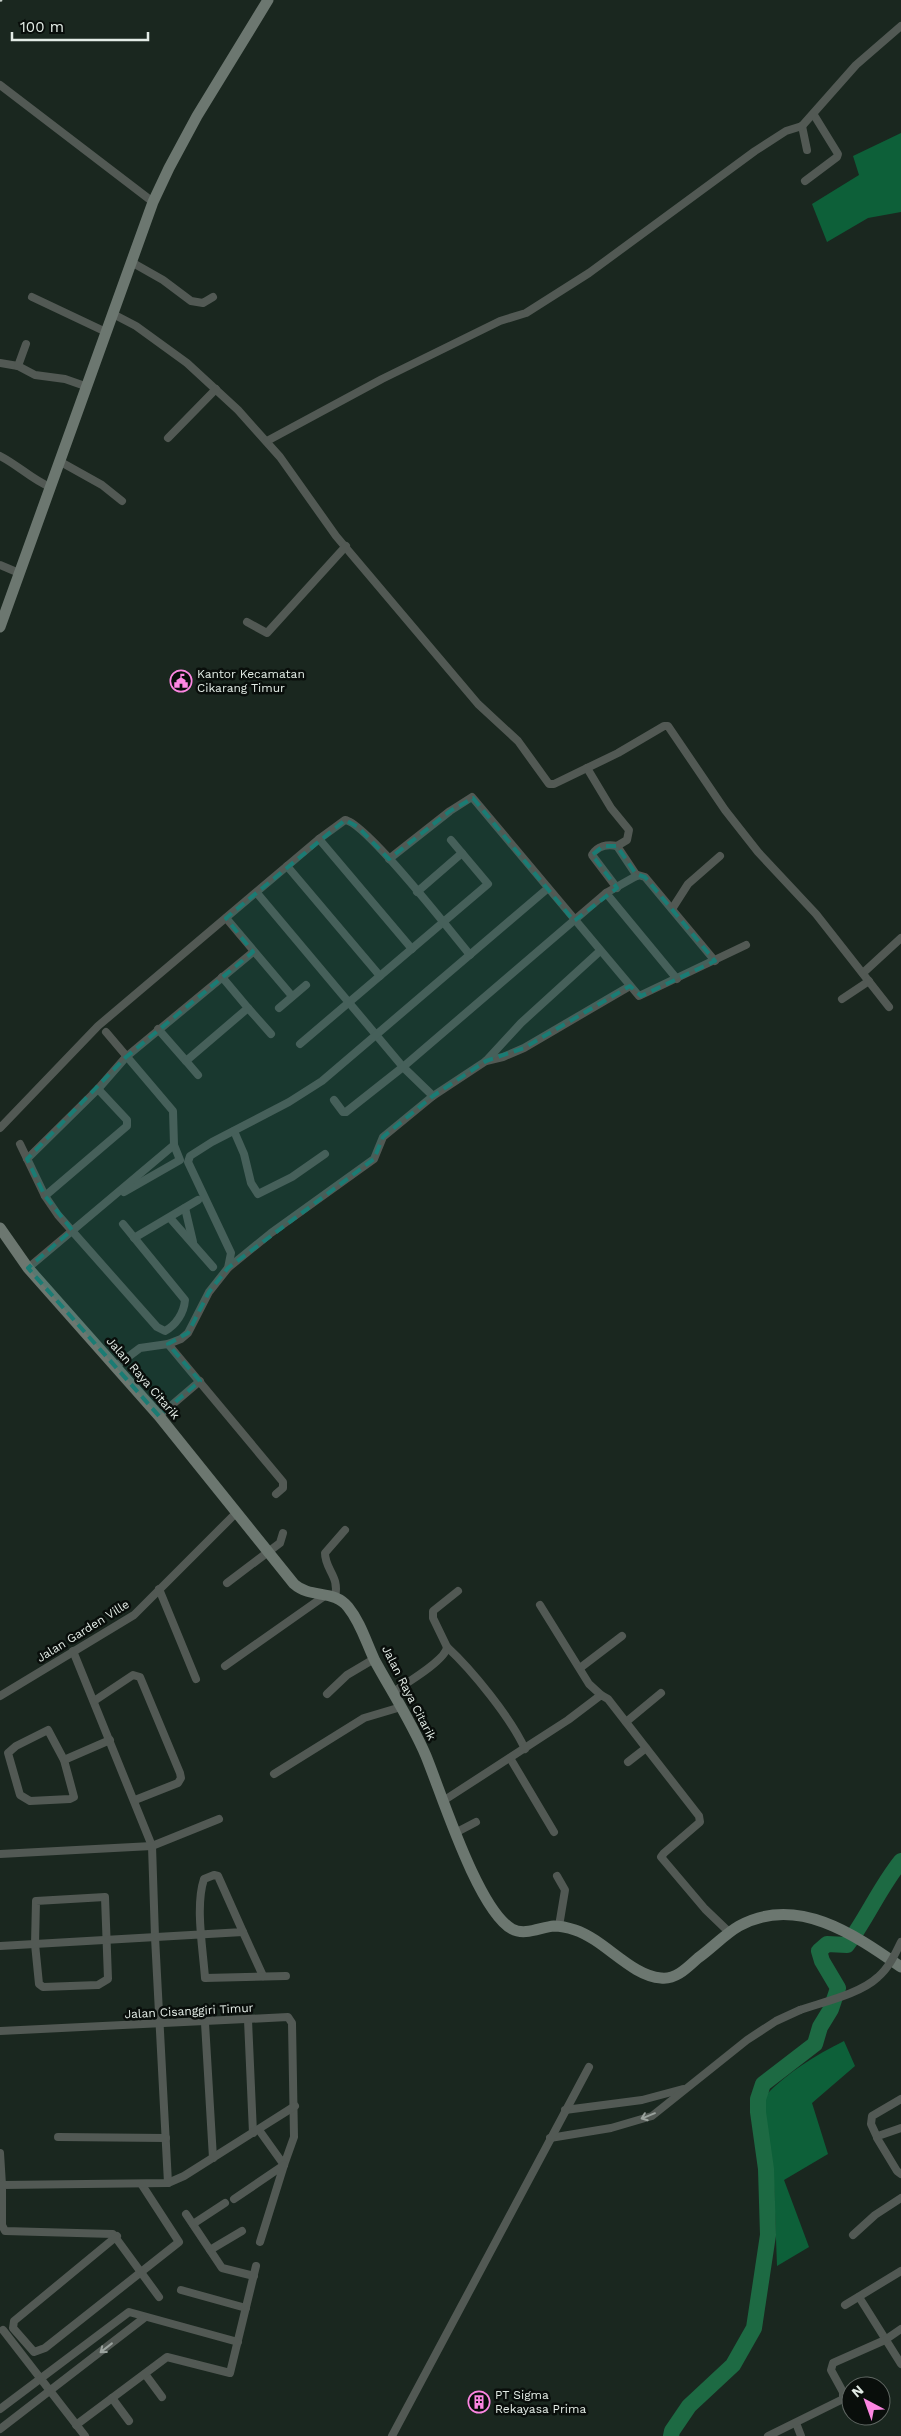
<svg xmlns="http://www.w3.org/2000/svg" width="901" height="2436" viewBox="0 0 901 2436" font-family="'Work Sans',sans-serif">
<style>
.forest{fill:#0d6039}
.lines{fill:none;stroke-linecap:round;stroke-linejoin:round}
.river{stroke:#1d6a43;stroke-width:16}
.street{stroke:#525954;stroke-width:8}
.secondary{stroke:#6c7770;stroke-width:11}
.rail{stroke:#c5cec8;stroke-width:2.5;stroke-dasharray:10 5;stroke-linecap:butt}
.street-bridge{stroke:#525954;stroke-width:8}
.oneway{stroke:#9aa29d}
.marked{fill:#1a7c74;fill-opacity:0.2;stroke:#1a7c74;stroke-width:4;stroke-dasharray:10 6;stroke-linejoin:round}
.labels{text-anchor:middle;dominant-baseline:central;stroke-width:5;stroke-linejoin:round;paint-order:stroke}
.poi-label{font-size:12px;fill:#e3ece6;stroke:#090e0b;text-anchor:start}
.street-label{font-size:12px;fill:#e3ece6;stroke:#090e0b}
</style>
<rect width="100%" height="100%" fill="#1a271f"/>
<g class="forest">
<polygon points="901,133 901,212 868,218 827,242 812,204 859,175 853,156"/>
<path d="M844 2041 855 2066 812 2103 828 2154 784 2180 809 2247 777 2266 774 2185 765 2127V2096C788 2072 814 2056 844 2041Z"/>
</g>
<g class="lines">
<path class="river" d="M671 2436 672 2431 689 2406 733 2365 754 2328 768 2235 766 2169 758 2112V2099L763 2084 815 2044 820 2027 831 2009 838 1988 822 1961 819 1951 827 1944 847 1945C867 1918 880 1887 901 1861"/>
<g class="street">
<polyline points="0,85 153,202"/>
<polyline points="802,126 807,150"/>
<polyline points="805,181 837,157 838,154 814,115"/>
<polyline points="133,263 163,280 191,301 203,303 213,297"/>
<polyline points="32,297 106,332"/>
<polyline points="113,314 136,326 187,363 238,410 280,457 336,536 478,704 518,741 549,784 554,784 618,753 664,726 668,726 725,810 758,852 816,914 889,1007"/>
<polyline points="0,363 18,366 35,375 65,379 85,386"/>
<polyline points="18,366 26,344"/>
<polyline points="168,438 216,389"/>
<polyline points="267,441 382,379 500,321 526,313 589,273 755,151 786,131 802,126 856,65 901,26"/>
<path d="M0 456C18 465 31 479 50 487"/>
<polyline points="59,461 102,485 122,501"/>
<polyline points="0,565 19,573"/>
<polyline points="247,622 267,633 346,546"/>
<polyline points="587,768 611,808 629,830 627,840 617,846 637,876"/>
<polyline points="319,839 412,949"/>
<polyline points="389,859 450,811 472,797 639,996 746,945"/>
<polyline points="287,866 380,976"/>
<path d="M617 888 592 855C597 846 607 844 617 846"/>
<polyline points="417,892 462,853"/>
<polyline points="257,893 403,1067 433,1096"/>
<polyline points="606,893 677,979"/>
<polyline points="672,909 688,884 720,856"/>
<polyline points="226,918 292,996"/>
<polyline points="863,973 901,938"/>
<polyline points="842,999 869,981"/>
<polyline points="248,1008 271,1034"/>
<polyline points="279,1008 306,985"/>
<polyline points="158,1029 186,1061 248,1008 222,977"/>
<polyline points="300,1044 488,884 451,840"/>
<polyline points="186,1061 198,1075"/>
<polyline points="486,1061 503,1057 524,1048 630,986"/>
<polyline points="334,1100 343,1112 346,1112 403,1067 606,893 638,875 645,877 715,961"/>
<path d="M0 1128 98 1026 319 839 345 820C365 822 453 934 470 955"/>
<polyline points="234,1131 244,1154 251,1183 258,1194 292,1177 325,1154"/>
<path d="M20 1144 45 1196 58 1215 157 1327 165 1331C176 1325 184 1313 185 1300L123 1224"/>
<polyline points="27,1159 98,1089 126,1057 253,952"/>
<polyline points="124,1192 180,1160 174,1145"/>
<polyline points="45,1196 127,1126 127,1120 98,1089"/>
<polyline points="185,1208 193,1242"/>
<polyline points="170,1218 213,1267"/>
<polyline points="134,1238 198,1200"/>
<polyline points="28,1268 174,1145 173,1111 106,1032"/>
<polyline points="228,1268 271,1233 374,1159 383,1137 433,1096 486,1061 521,1023 600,951"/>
<polyline points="168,1344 283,1482 283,1488 276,1494"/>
<polyline points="116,1366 140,1348 168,1344 181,1339 188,1333 209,1292 228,1268 231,1253 188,1162 190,1156 212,1142 289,1102 322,1081 547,889"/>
<polyline points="159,1416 200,1381"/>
<polyline points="227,1583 280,1543 283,1533"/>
<polyline points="159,1589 196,1679"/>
<path d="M335 1597C340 1576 325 1570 325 1553L345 1530"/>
<polyline points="540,1605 589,1684 601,1695"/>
<path d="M447 1647C472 1670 511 1718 525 1749"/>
<polyline points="73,1651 152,1846 155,1937 168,2183"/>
<polyline points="225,1666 326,1595"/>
<polyline points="580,1668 622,1636"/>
<path d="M393 1692C405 1684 446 1660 447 1647L433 1618V1611L458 1591"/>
<polyline points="327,1694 347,1675 374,1659"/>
<polyline points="0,1696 134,1615 235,1514"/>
<polyline points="94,1701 133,1675 140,1677 180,1773 181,1778 178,1783 135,1800"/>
<polyline points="626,1722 661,1693"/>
<polygon points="48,1730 64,1760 74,1797 70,1799 30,1801 20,1795 8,1753 16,1746"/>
<polyline points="510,1758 554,1832"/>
<polyline points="64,1760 110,1740"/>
<polyline points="628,1762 646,1748"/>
<polyline points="274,1774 364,1718 401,1707"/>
<polyline points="443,1801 568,1720 601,1695 608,1699 699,1816 700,1822 664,1853 661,1857 705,1909 730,1933"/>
<polyline points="455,1833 476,1822"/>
<polyline points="0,1854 152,1846 219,1819"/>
<polyline points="557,1876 565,1890 559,1926"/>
<polygon points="105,1897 108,1979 98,1985 43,1987 39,1984 35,1944 36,1901"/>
<polyline points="243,1932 263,1976"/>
<path d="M0 1946 243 1932 218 1876 214 1875 204 1879C195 1906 203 1949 205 1978L286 1976"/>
<polyline points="248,2020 253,2133"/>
<polyline points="205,2023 213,2158"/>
<polyline points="0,2031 288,2017 292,2023 294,2137 284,2165 259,2130"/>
<polyline points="565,2110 642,2100 683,2089"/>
<polyline points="901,2128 878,2136 877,2138 897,2171 901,2174"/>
<polyline points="58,2137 166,2138"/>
<polyline points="877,2137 871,2124 872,2116 901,2099"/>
<polyline points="550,2138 611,2128 652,2116 747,2040 776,2021 800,2010"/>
<polyline points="0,2153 2,2185 0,2185"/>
<polyline points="234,2199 284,2165"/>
<polyline points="186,2214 222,2268 254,2276"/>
<polyline points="193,2224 225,2203"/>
<polyline points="853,2235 875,2215 901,2198"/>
<polyline points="117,2236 14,2321 13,2328 34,2352 45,2348 179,2242 142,2185"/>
<polyline points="260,2242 284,2165"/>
<polyline points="210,2250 242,2231"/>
<polyline points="181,2290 246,2308"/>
<polyline points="159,2297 113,2234 5,2231 2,2225 2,2185 168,2183 184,2176 295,2106"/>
<polyline points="859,2297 901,2364"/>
<polyline points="845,2305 901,2271"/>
<polyline points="3,2330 85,2436"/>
<polyline points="145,2374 162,2397"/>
<polyline points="112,2398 129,2421"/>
<polyline points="0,2409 129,2312 238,2342"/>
<polyline points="796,2423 801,2436"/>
<polyline points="76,2425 167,2357 230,2373 256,2266"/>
<polyline points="0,2429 144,2318"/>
<polyline points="392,2436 589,2067"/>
<polyline points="768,2436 843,2399 843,2392 831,2370 833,2363 885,2340 901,2329"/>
</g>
<g class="secondary">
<polyline points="0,627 153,202 169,168 197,116 268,0"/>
<path d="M0 1228 28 1268 159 1416 294 1584C311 1599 334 1589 348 1607 361 1623 366 1642 375 1661 392 1692 412 1723 426 1756 442 1795 478 1910 512 1929 525 1936 541 1927 554 1926 561 1926 569 1928 575 1930 605 1940 631 1976 661 1978 676 1980 688 1967 698 1958 712 1948 725 1934 739 1926 797 1894 855 1935 901 1967"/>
</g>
<polyline class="rail" points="0,1 2,0"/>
<path class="street-bridge" d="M800 2010C823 2002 860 1994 878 1977 889 1968 895 1954 901 1942"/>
</g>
<defs><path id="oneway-shaft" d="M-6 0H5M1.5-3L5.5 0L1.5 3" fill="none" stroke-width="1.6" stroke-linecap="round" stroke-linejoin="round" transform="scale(1.25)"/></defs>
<g class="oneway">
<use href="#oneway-shaft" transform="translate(648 2116) rotate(158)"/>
<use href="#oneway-shaft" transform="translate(106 2348) rotate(142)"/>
</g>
<path class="marked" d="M473 798 574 921 617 888 592 855 603 846H617L636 874 645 877 715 961 641 996 630 986 524 1048 486 1061 433 1096 383 1137 374 1159 228 1268 209 1292 188 1333 168 1344 200 1381 159 1416 28 1268 72 1230 45 1196 27 1159 126 1057 253 952 226 918 345 820 358 827 389 859 450 811Z"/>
<defs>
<g id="civic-ring" transform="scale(1.125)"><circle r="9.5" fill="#090e0b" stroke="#fd86e2" stroke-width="1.5"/><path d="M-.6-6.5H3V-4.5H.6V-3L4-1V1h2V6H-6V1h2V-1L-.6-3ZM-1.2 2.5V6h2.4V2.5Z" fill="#fd86e2"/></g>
<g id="building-ring" transform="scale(1.125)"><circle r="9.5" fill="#090e0b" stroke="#fd86e2" stroke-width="1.5"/><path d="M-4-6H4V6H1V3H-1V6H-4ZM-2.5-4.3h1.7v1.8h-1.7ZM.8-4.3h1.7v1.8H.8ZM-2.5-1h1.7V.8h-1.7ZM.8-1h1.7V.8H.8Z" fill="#fd86e2"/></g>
</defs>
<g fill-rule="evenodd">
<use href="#civic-ring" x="181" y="681"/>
<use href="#building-ring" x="479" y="2402"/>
</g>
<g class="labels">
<g class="poi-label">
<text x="197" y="674">Kantor Kecamatan<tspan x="197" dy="14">Cikarang Timur</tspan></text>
<text x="495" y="2395">PT Sigma<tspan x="495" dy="14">Rekayasa Prima</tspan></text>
</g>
<g class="street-label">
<text transform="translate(143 1378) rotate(49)">Jalan Raya Citarik</text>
<text transform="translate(83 1631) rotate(-32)">Jalan Garden Ville</text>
<text transform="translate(409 1693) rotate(63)">Jalan Raya Citarik</text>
<text transform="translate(189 2011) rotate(-3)">Jalan Cisanggiri Timur</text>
</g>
</g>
<g transform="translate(866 2401) rotate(319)"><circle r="24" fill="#090e0b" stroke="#606763"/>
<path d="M0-4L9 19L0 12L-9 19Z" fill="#fd86e2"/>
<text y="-8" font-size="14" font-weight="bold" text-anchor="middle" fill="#e3ece6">N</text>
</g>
<path d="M12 32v8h136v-8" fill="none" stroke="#e3ece6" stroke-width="2.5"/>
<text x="20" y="32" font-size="15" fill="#e3ece6" stroke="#090e0b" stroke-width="4" paint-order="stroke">100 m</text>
</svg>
